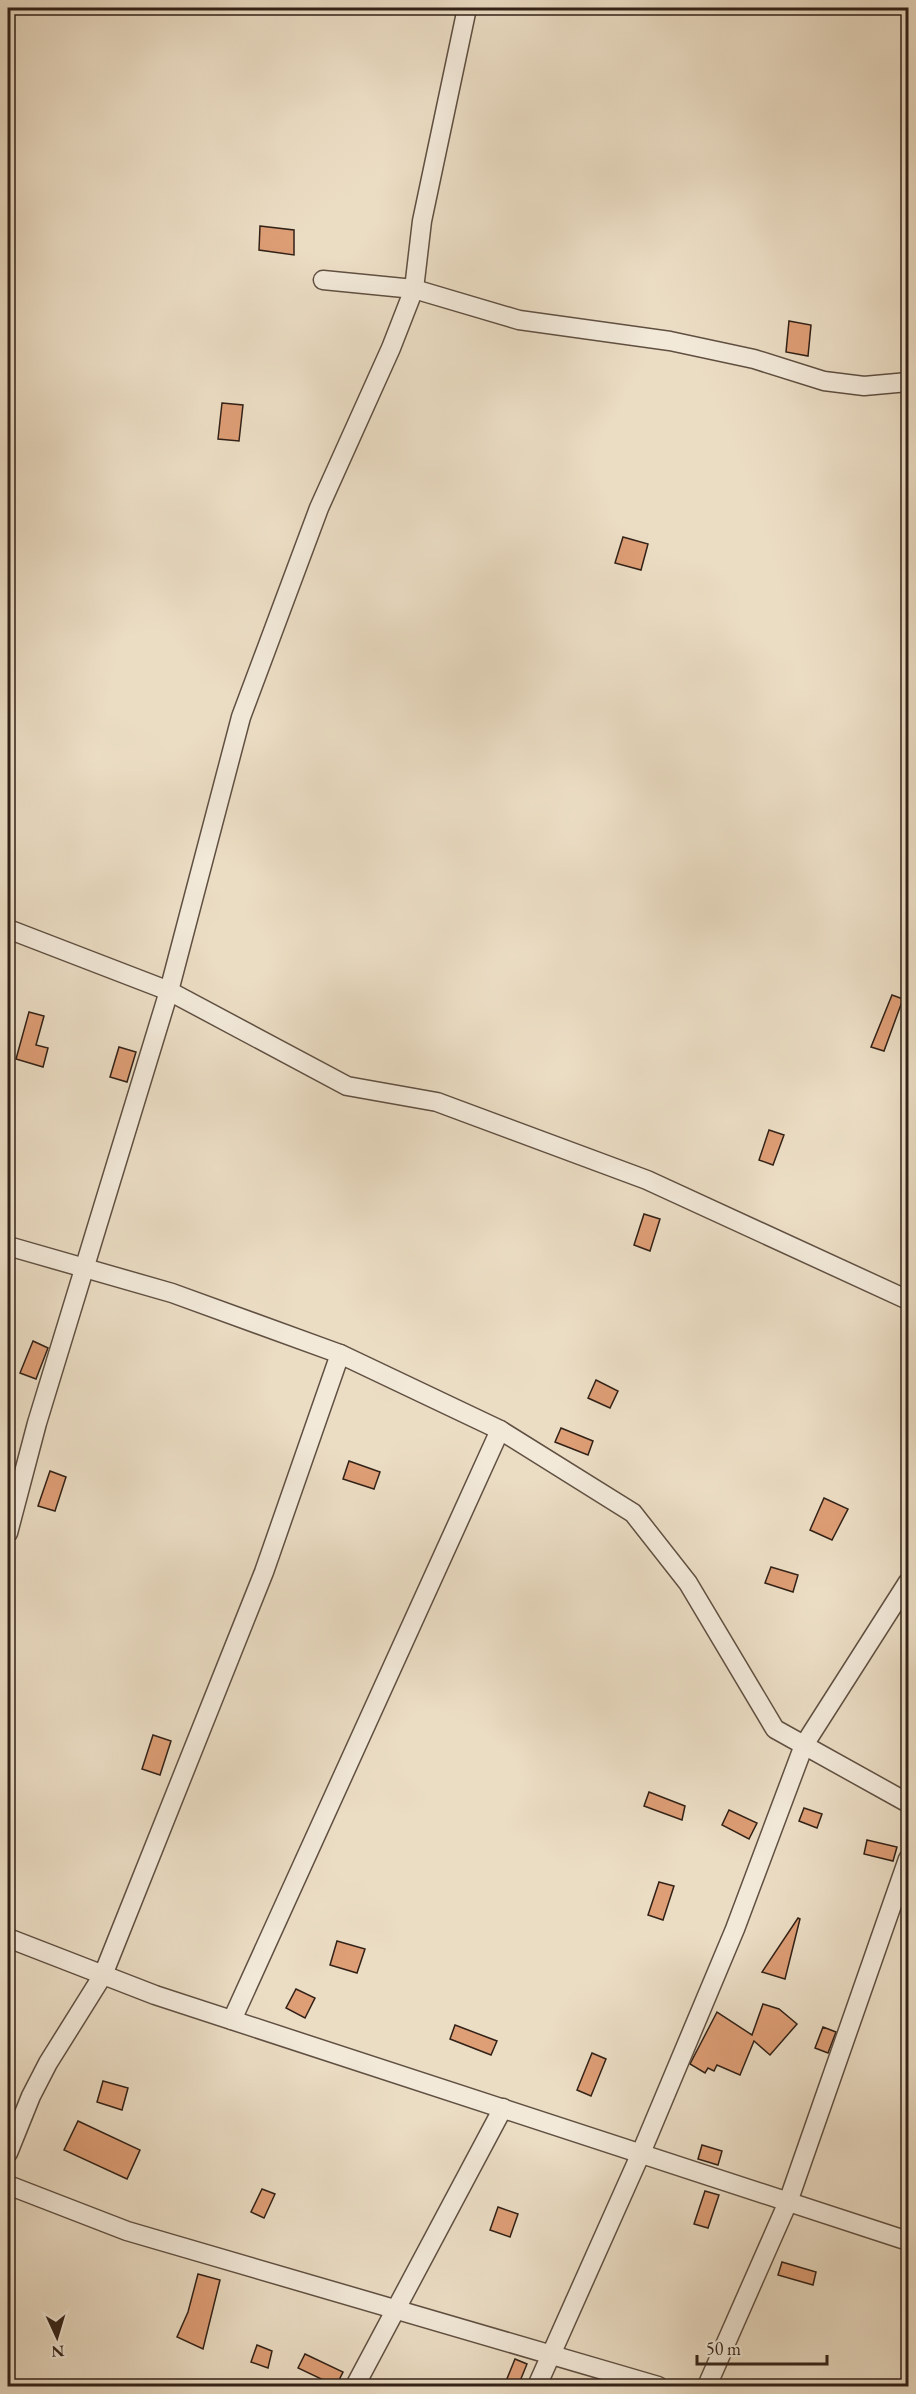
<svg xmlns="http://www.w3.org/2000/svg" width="916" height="2394" viewBox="0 0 916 2394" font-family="'EB Garamond',serif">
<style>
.building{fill:#de9e76;stroke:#312117;stroke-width:1.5}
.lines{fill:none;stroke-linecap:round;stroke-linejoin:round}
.minor-casing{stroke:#605042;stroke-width:21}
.minor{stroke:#f2e9d9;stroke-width:18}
</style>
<rect width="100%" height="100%" fill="#ebddc4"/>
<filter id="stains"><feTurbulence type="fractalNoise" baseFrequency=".00333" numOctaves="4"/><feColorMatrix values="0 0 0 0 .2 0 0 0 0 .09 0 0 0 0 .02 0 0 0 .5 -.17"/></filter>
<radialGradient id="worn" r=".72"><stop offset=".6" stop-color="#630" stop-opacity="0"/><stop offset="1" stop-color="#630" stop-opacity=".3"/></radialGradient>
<g class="building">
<polygon points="260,226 294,230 294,255 259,250"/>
<polygon points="789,321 811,325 808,356 786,352"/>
<polygon points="222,403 243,405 239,441 218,439"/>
<polygon points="623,537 648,544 641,570 615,563"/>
<polygon points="892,995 903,999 884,1051 871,1047"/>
<polygon points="29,1012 44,1016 36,1045 48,1048 43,1067 16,1059"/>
<polygon points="119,1047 136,1052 127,1082 110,1077"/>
<polygon points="769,1130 784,1135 773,1165 759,1160"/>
<polygon points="644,1214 660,1219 650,1251 634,1245"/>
<polygon points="33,1341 48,1348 36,1379 20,1373"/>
<polygon points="596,1380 618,1391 610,1408 588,1398"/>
<polygon points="561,1428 593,1441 588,1455 555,1442"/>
<polygon points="349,1461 380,1472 374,1489 343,1479"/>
<polygon points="50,1471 66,1477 55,1511 38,1506"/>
<polygon points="824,1498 848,1509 832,1540 810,1530"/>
<polygon points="771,1567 798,1575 793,1592 765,1583"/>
<polygon points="153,1735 171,1741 160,1775 142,1769"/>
<polygon points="649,1792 685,1806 682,1820 644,1806"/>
<polygon points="804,1808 822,1814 817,1828 799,1821"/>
<polygon points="729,1810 757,1823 749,1839 722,1825"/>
<polygon points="867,1840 897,1847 893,1861 864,1854"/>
<polygon points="659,1882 674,1886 663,1920 648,1915"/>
<polygon points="798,1918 800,1919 785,1979 762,1972"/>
<polygon points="337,1941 365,1949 357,1973 330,1965"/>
<polygon points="296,1989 315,1998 305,2018 286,2008"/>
<polygon points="763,2004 779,2009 797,2024 770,2055 754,2041 740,2075 717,2065 714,2071 708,2068 705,2073 690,2064 717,2012 752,2035"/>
<polygon points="455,2025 497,2041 491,2055 450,2039"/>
<polygon points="823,2027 836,2032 828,2053 815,2048"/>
<polygon points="592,2053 606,2059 591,2096 577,2090"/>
<polygon points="103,2081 128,2088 122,2110 97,2102"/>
<polygon points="78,2121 140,2150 127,2179 64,2150"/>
<polygon points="702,2145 722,2151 718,2165 698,2159"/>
<polygon points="262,2189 275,2194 264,2218 251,2212"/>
<polygon points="705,2191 719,2195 708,2228 694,2224"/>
<polygon points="498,2207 518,2214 510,2237 490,2230"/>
<polygon points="782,2262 816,2272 813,2285 778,2275"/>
<polygon points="198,2274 220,2280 203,2349 177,2337 188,2312"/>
<polygon points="257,2345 272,2351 268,2368 251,2362"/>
<polygon points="305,2354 343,2372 336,2386 298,2368"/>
<polygon points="515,2359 527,2364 518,2386 504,2386"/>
</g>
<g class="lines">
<g class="minor-casing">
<g id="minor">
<polyline points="323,280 414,289 519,320 670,341 754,359 824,381 864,386 908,382"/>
<polyline points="8,929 169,991 347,1086 437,1102 647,1180 908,1300"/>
<polyline points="8,1246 172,1293 340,1354 500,1430 633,1513 688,1583 775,1729 908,1803"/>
<polyline points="8,1533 37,1423 169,991 241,717 319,508 391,348 414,289 422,221 467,8"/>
<polyline points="8,1938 155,1995 908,2241"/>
<polyline points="232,2020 500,1430"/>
<polyline points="8,2153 31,2096 48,2063 103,1975 264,1572 340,1354"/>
<polyline points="8,2185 127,2231 658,2386"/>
<polyline points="355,2386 503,2108"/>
<polyline points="537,2386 641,2153 735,1929 804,1745 908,1582"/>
<polyline points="707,2386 788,2202 908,1859"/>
</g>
</g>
<use href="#minor" class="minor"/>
</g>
<rect width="916" height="2394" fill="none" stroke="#ebddc4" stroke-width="30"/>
<rect x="9" y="9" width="898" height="2376" fill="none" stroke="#312117" stroke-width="3"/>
<rect x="15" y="15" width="886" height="2364" fill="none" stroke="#312117" stroke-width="1.5"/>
<g transform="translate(57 2337) rotate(176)" stroke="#f2e9d9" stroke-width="4.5" paint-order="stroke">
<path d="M0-4.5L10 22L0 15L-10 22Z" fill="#312117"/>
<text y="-9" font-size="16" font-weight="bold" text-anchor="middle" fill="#312117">N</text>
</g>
<path d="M697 2355v9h130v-9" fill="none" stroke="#312117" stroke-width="3"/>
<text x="706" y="2355" font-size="18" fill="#312117" stroke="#f2e9d9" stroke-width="4.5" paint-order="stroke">50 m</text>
<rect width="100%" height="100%" filter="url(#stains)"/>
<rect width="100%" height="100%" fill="url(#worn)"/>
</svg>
